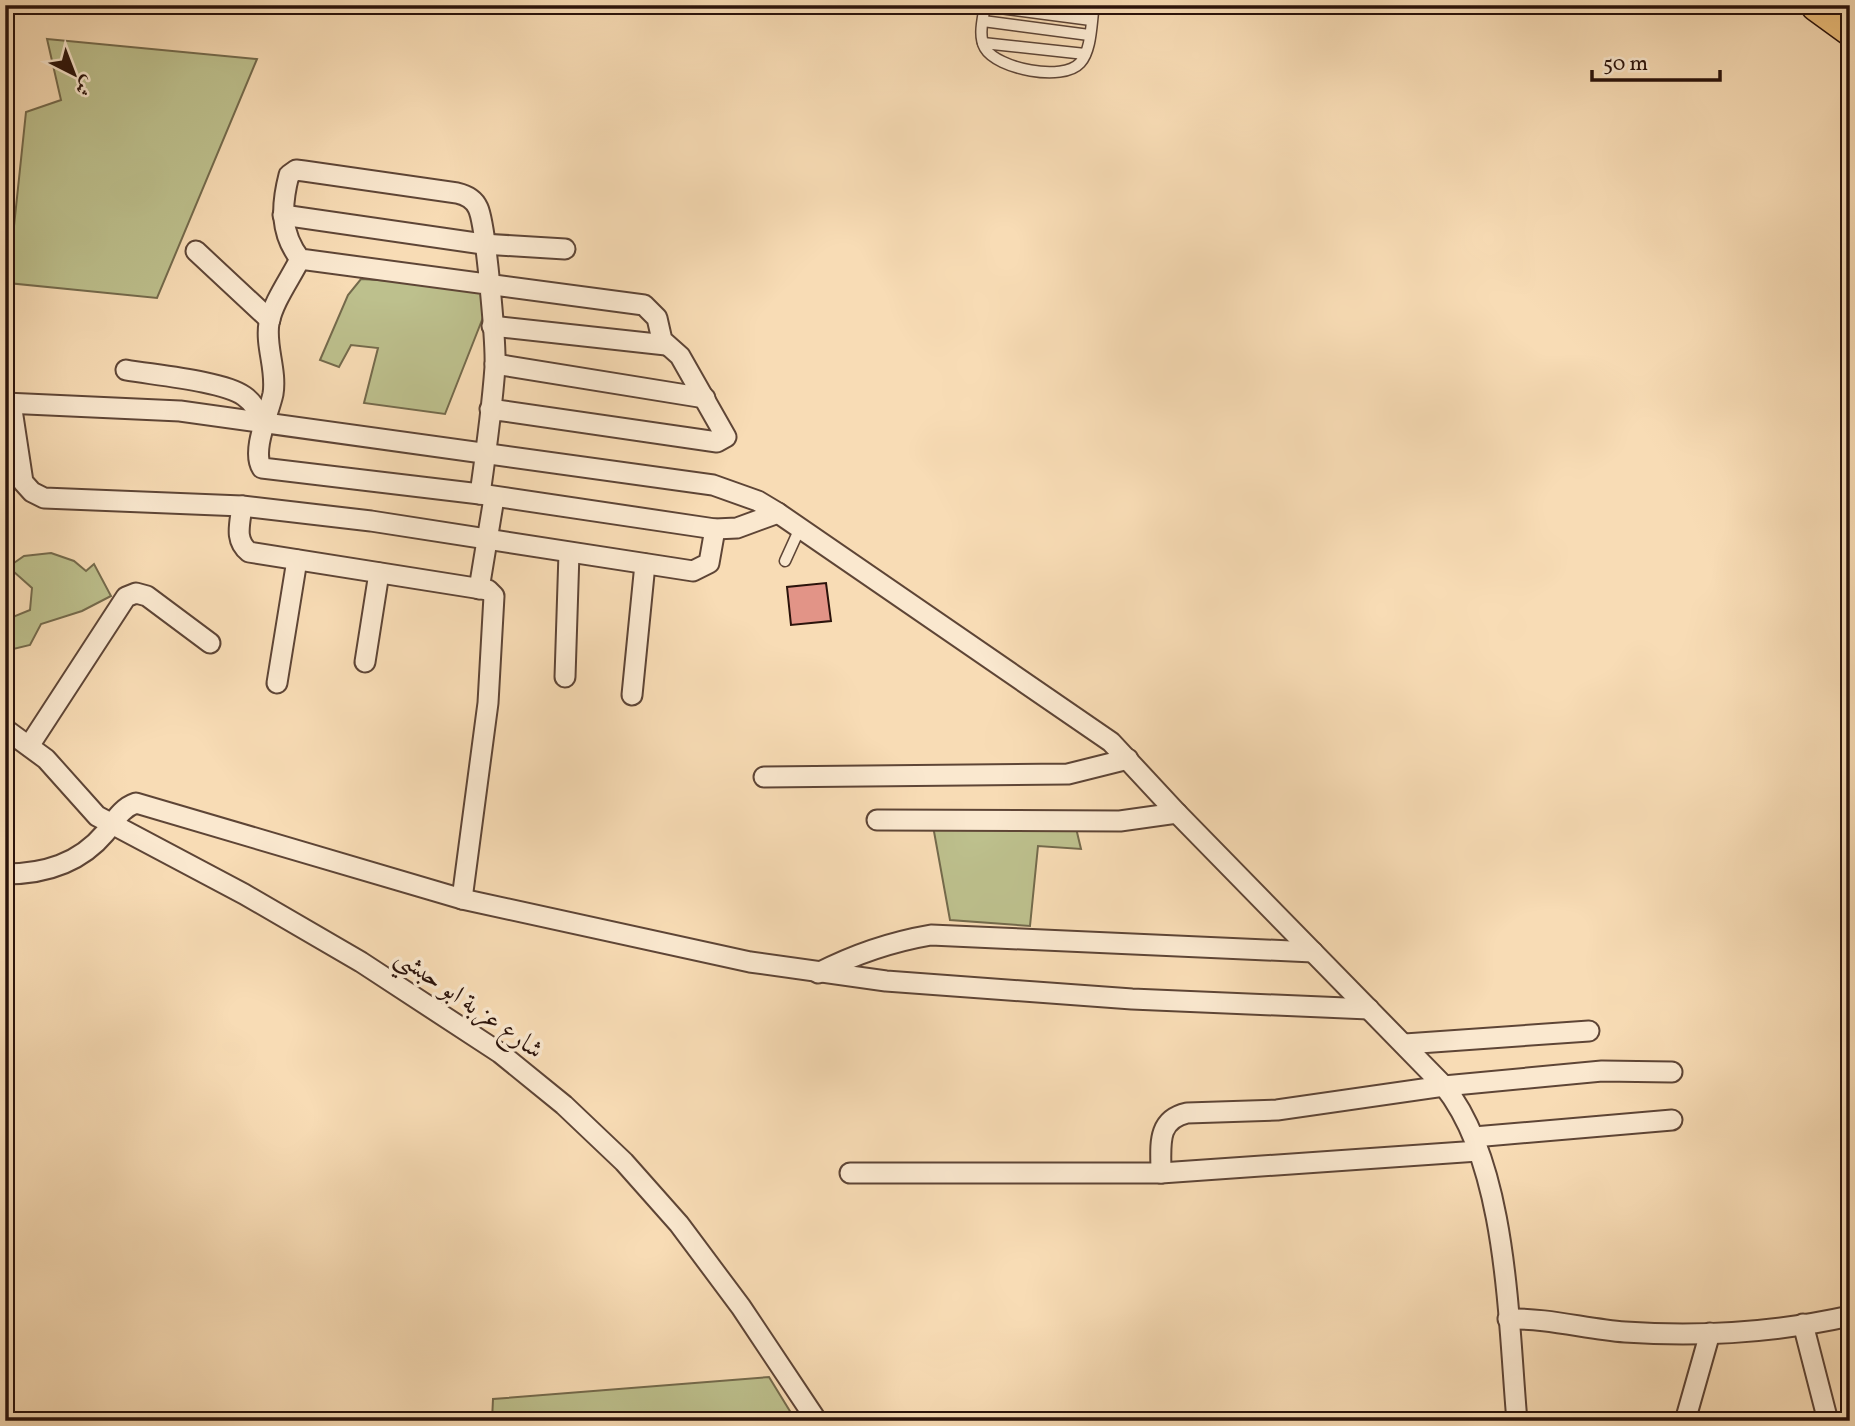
<svg xmlns="http://www.w3.org/2000/svg" width="1855" height="1426" viewBox="0 0 1855 1426" font-family="Vollkorn,Amiri,serif">
<style>
.green{fill:#bdc08d;stroke:#746a4c;stroke-width:2}
.building{fill:#e29487;stroke:#2b130b;stroke-width:2}
.lines{fill:none;stroke-linecap:round;stroke-linejoin:round}
.service-casing{stroke:#5e4536;stroke-width:13}
.minor-casing{stroke:#5e4536;stroke-width:23}
.primary-casing{stroke:#2b130b;stroke-width:35}
.service{stroke:#fae8cf;stroke-width:10}
.minor{stroke:#fae8cf;stroke-width:19}
.primary{stroke:#ecbe7a;stroke-width:32}
.labels{text-anchor:middle;dominant-baseline:central;stroke-width:7;stroke-linejoin:round;paint-order:stroke}
.street-label{font-size:26px;fill:#2b130b;stroke:#fae8cf}
</style>
<rect width="100%" height="100%" fill="#f8dcb5"/>
<filter id="stains"><feTurbulence type="fractalNoise" baseFrequency=".00286" numOctaves="4"/><feColorMatrix values="0 0 0 0 .2 0 0 0 0 .09 0 0 0 0 .02 0 0 0 .5 -.17"/></filter>
<radialGradient id="worn" r=".72"><stop offset=".6" stop-color="#630" stop-opacity="0"/><stop offset="1" stop-color="#630" stop-opacity=".3"/></radialGradient>
<g class="green">
<polygon points="47,39 257,59 157,298 8,283 26,112 61,100"/>
<polygon points="361,279 495,287 445,414 364,403 378,348 351,345 339,367 320,360 348,295"/>
<polygon points="51,553 74,561 86,571 94,564 111,596 82,611 41,624 30,645 5,651 5,625 15,616 30,610 32,588 14,572 11,565 24,556"/>
<polygon points="933,826 1076,828 1081,849 1038,846 1030,926 950,920"/>
<polygon points="769,1377 796,1421 492,1421 493,1399"/>
</g>
<polygon class="building" points="826,583 831,621 791,625 787,587"/>
<g class="lines">
<g class="service-casing">
<g id="service">
<path d="M985 5C983 19 978 36 985 48 997 69 1063 82 1080 63 1092 50 1091 22 1094 5"/>
<polyline points="985,6 1091,20"/>
<polyline points="983,21 1089,35"/>
<polyline points="983,43 1085,54"/>
<polyline points="785,561 800,528"/>
</g>
</g>
<g class="minor-casing">
<g id="minor">
<polyline points="283,215 483,244 565,249"/>
<polyline points="196,251 270,320"/>
<path d="M300 259C290 279 273 302 269 323 265 346 277 370 273 394 269 413 251 451 262 468L480 494 715 529 737 528 778 513"/>
<polyline points="492,326 666,345"/>
<polyline points="495,364 705,398"/>
<path d="M126 370C154 375 223 381 244 396 254 403 258 412 263 422"/>
<path d="M5 403 180 411 713 485 758 501 778 513 1111 742 1177 813 1444 1086C1508 1166 1508 1321 1517 1421"/>
<polyline points="11,403 23,482 32,492 44,498 242,506 371,521 693,571 709,563 715,529"/>
<path d="M480 494C486 452 492 409 495 367 496 344 486 225 478 208 474 199 466 195 457 193L304 171 296 170 289 175C281 206 280 233 300 259L644 305 657 318 662 340 680 356 726 437 717 442 490 409"/>
<path d="M242 506C240 524 234 540 249 552L488 590 494 596 488 703 462 899"/>
<polyline points="479,589 494,498"/>
<polyline points="365,662 379,573"/>
<polyline points="565,677 569,553"/>
<polyline points="277,683 297,560"/>
<polyline points="632,695 645,564"/>
<polyline points="5,729 46,759 97,816 244,894 361,962 500,1053 564,1105 624,1162 679,1224 741,1307 817,1421"/>
<polyline points="29,746 126,597 136,593 147,596 210,643"/>
<polyline points="764,777 1068,774 1128,759"/>
<polyline points="877,820 1120,821 1177,813"/>
<path d="M5 874C44 874 79 864 105 833 114 822 121 808 136 803L462 899 750 962 886 981 1132 999 1369 1009"/>
<path d="M818 973C855 954 890 942 931 935L1313 952"/>
<polyline points="1405,1044 1589,1031"/>
<polyline points="1474,1137 1672,1120"/>
<polyline points="850,1173 1161,1173 1478,1151"/>
<path d="M1161 1173C1161 1146 1156 1120 1187 1113L1277 1110 1444 1086 1602 1071 1672 1072"/>
<path d="M1508 1319C1548 1318 1586 1329 1625 1332 1699 1337 1778 1332 1850 1316"/>
<polyline points="1803,1324 1828,1421"/>
<polyline points="1685,1421 1710,1333"/>
</g>
</g>
<g class="primary-casing">
<polyline id="primary" points="1817,5 1850,29"/>
</g>
<use href="#service" class="service"/>
<use href="#minor" class="minor"/>
<use href="#primary" class="primary"/>
</g>
<g class="labels">
<g class="street-label">
<text transform="translate(469 1004) rotate(35)">شارع عزبة ابو حبشي</text>
</g>
</g>
<rect width="1855" height="1426" fill="none" stroke="#f8dcb5" stroke-width="28"/>
<rect x="7" y="7" width="1841" height="1412" fill="none" stroke="#2b130b" stroke-width="3.5"/>
<rect x="14" y="14" width="1827" height="1398" fill="none" stroke="#2b130b" stroke-width="2"/>
<g transform="translate(74 74) rotate(138)" stroke="#fae8cf" stroke-width="5" paint-order="stroke">
<path d="M0-5L12 26L0 18L-12 26Z" fill="#2b130b"/>
<text y="-10" font-size="19" font-weight="bold" text-anchor="middle" fill="#2b130b">ش</text>
</g>
<path d="M1592 70v10h128v-10" fill="none" stroke="#2b130b" stroke-width="3.5"/>
<text x="1603" y="70" font-size="21" fill="#2b130b" stroke="#fae8cf" stroke-width="5" paint-order="stroke">50 m</text>
<rect width="100%" height="100%" filter="url(#stains)"/>
<rect width="100%" height="100%" fill="url(#worn)"/>
</svg>
